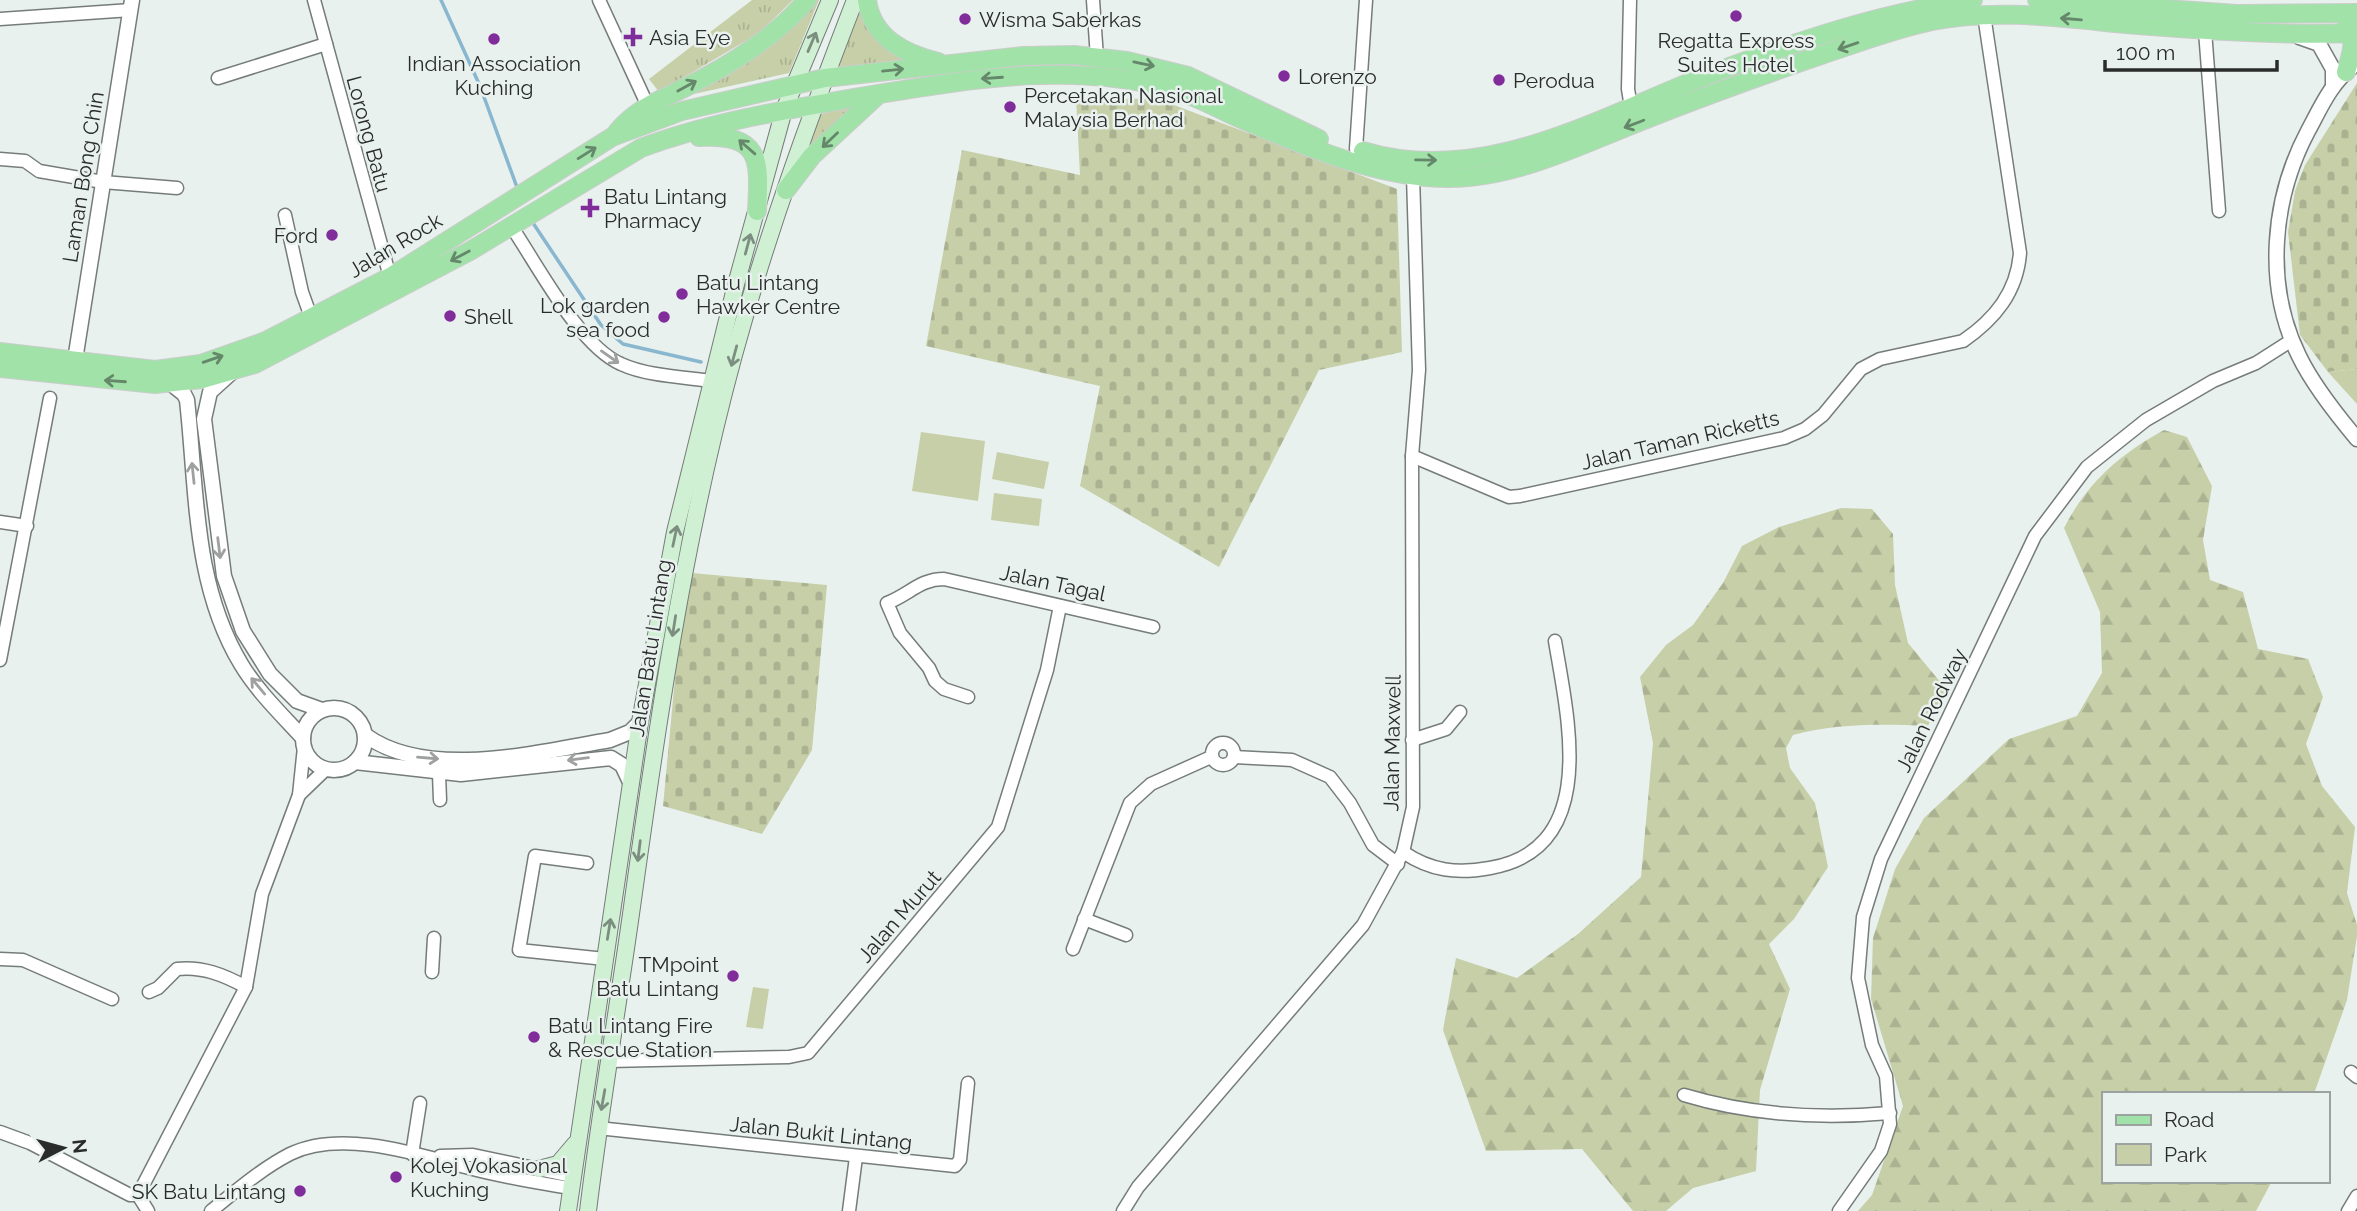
<svg xmlns="http://www.w3.org/2000/svg" width="2357" height="1211" viewBox="0 0 2357 1211" font-family="Raleway,sans-serif">
<style>
.grass{fill:url(#grass-tufts)}
.forest{fill:url(#forest-firs)}
.cemetery{fill:url(#cemetery-stones)}
.green{fill:#c6cfa8}
.lines{fill:none;stroke-linecap:round;stroke-linejoin:round}
.stream{stroke:#88b7cf;stroke-width:3.5}
.minor-casing{stroke:#757c79;stroke-width:15}
.tertiary-casing{stroke:#757c79;stroke-width:17}
.secondary-casing{stroke:#757c79;stroke-width:18}
.primary-casing{stroke:#ccc;stroke-width:20}
.minor{stroke:#fff;stroke-width:12}
.tertiary{stroke:#fff;stroke-width:14}
.secondary{stroke:#d0f0d4;stroke-width:16}
.primary{stroke:#a1e2a9;stroke-width:18}
.oneway{stroke:#65876a}
.oneway2{stroke:#7c8e80}
.oneway3{stroke:#9fa0a0}
.poi-dot{fill:#802c9b;stroke:#e9f1ee;stroke-width:2.5}
.labels{text-anchor:middle;dominant-baseline:central;stroke-width:5;stroke-linejoin:round;paint-order:stroke}
.poi-label{font-size:21px;fill:#292c2b;stroke:#e9f1ee;text-anchor:start}
.street-label{font-size:21px;fill:#292c2b;stroke:#e9f1ee}
</style>
<defs>
<pattern id="grass-tufts" width="24" height="20" patternUnits="userSpaceOnUse" patternTransform="scale(1.75)"><rect width="24" height="20" fill="#c6cfa8"/><path d="M3 7l-1-3M5 7V3M7 7l1-3M15 17l-1-3M17 17v-4M19 17l1-3" fill="none" stroke="#aab291"/></pattern>
<pattern id="forest-firs" width="22" height="20" patternUnits="userSpaceOnUse" patternTransform="scale(1.75)"><rect width="22" height="20" fill="#c6cfa8"/><path d="M5 1l3.5 6h-7zM16 11l3.5 6h-7z" fill="#aab291"/></pattern>
<pattern id="cemetery-stones" width="16" height="16" patternUnits="userSpaceOnUse" patternTransform="scale(1.75)"><rect width="16" height="16" fill="#c6cfa8"/><path d="M2 7V4a2 2 0 0 1 4 0v3zM10 15v-3a2 2 0 0 1 4 0v3z" fill="#aab291"/></pattern>
</defs>
<rect width="100%" height="100%" fill="#e9f1ee"/>
<g class="grass">
<polygon points="752,0 793,0 759,33 659,92 649,79"/>
<path d="M815 0H819L789 73 694 94C737 67 786 42 815 0Z"/>
<polygon points="862,6 876,41 906,60 838,67"/>
<polygon points="855,105 808,151 818,115"/>
</g>
<g class="forest">
<path d="M2164 430 2187 437 2212 486 2203 540 2210 580 2243 592 2258 649 2308 659 2323 697 2306 744 2322 786 2355 827 2347 893 2357 925V936L2347 1000 2314 1094H2103V1181H2272L2256 1211H1858L1872 1195 1903 1106 1871 999 1873 938 1895 869 1924 818 2009 739 2077 716 2102 673 2100 612 2064 528C2087 483 2120 454 2164 430Z"/>
<path d="M1841 508 1872 509 1893 534 1895 585 1908 643 1946 689 1928 726C1882 724 1838 723 1793 735L1786 748 1790 768 1815 803 1828 867 1794 919 1769 944 1790 989 1760 1090 1756 1171 1693 1188 1666 1211H1633L1582 1149 1486 1151 1443 1030 1456 958 1517 978 1578 934 1641 877 1653 743 1640 677 1666 645 1693 625 1723 583 1742 546 1779 527Z"/>
</g>
<g class="cemetery">
<polygon points="2357,83 2357,369 2328,372 2300,335 2288,232 2295,191 2305,165"/>
<polygon points="1076,98 1158,99 1397,189 1402,352 1319,370 1219,567 1080,486 1100,386 926,346 962,150 1080,175"/>
<polygon points="692,573 827,585 812,750 762,834 663,806 678,646"/>
</g>
<g class="green">
<polygon points="2357,369 2357,404 2328,372"/>
<polygon points="921,432 985,441 978,501 912,491"/>
<polygon points="997,452 1049,462 1044,489 992,479"/>
<polygon points="994,493 1042,499 1039,526 991,520"/>
<polygon points="753,987 769,989 763,1029 746,1027"/>
</g>
<g class="lines">
<g class="stream">
<polyline points="441,0 480,86 518,190"/>
<polyline points="531,220 601,325 623,344 701,362"/>
</g>
<g class="minor-casing">
<g id="minor">
<polyline points="314,0 390,277"/>
<polyline points="599,0 647,104"/>
<polyline points="1093,0 1097,58"/>
<polyline points="1630,0 1628,89 1631,107"/>
<polyline points="0,19 131,10"/>
<polyline points="2205,31 2219,211"/>
<polyline points="218,78 326,44"/>
<polyline points="1356,149 1366,0"/>
<polyline points="0,159 25,161 39,171 103,182 177,188"/>
<polyline points="285,215 302,292 311,317"/>
<path d="M511 226C537 264 579 346 621 364 647 376 683 377 712 381"/>
<path d="M1412 456 1509 497 1520 496 1784 438 1805 429 1823 415 1861 369 1880 359 1963 341C1995 319 2017 292 2020 253L1984 15"/>
<polyline points="0,522 27,526"/>
<polyline points="0,660 50,398"/>
<path d="M968 697 944 689 935 681 929 668 900 633 887 603C910 594 920 579 944 579L1153 627"/>
<polyline points="1412,740 1446,729 1460,712"/>
<circle cx="1223" cy="754" r="11"/>
<polyline points="1234,757 1292,760 1330,777 1350,803 1373,845 1398,864"/>
<polyline points="439,774 440,800"/>
<polyline points="299,795 326,769"/>
<path d="M1403 852C1431 871 1457 874 1490 868 1600 849 1568 719 1555 641"/>
<polyline points="587,863 535,856 519,950 605,959"/>
<polyline points="1084,919 1126,935"/>
<polyline points="1073,949 1130,803 1151,784 1211,757"/>
<polyline points="0,959 23,960 112,999"/>
<polyline points="432,972 434,938"/>
<path d="M149 992 158 988 177 969C202 966 224 975 246 987"/>
<polyline points="609,1061 789,1057 808,1053 998,827 1047,670 1060,606"/>
<polyline points="2351,1072 2357,1077"/>
<path d="M1684 1095C1750 1115 1822 1119 1890 1113"/>
<polyline points="598,1128 955,1166 960,1160 968,1083"/>
<polyline points="0,1132 30,1143 130,1195 138,1195"/>
<polyline points="412,1154 420,1103"/>
<polyline points="440,1156 473,1155 571,1176"/>
<polyline points="138,1195 246,987 262,894 299,795 304,747"/>
<polyline points="138,1195 148,1211"/>
<path d="M211 1211C236 1191 261 1169 290 1154 341 1129 417 1154 469 1168 502 1177 536 1182 569 1188"/>
<polyline points="849,1211 856,1157"/>
<polyline points="1123,1211 1138,1187 1363,925 1403,852 1413,807 1412,456 1419,370 1413,176"/>
<polyline points="1839,1211 1881,1151 1890,1124 1886,1076 1872,1045 1858,978 1863,917 1881,859 2035,536 2087,467 2146,420 2213,381 2256,363 2292,340"/>
<polyline points="2348,1211 2357,1196"/>
</g>
</g>
<g class="tertiary-casing">
<g id="tertiary">
<polyline points="2299,37 2319,44 2333,69 2333,85"/>
<path d="M2353 66C2331 83 2321 107 2308 131 2272 199 2264 285 2299 356 2313 385 2336 414 2357 439"/>
<polyline points="75,360 132,0"/>
<polyline points="231,373 210,392 204,419 224,576 243,631 270,674 297,701 322,710"/>
<path d="M169 382 184 394 187 400C197 490 193 584 241 664 257 691 282 715 303 738"/>
<circle cx="334" cy="739" r="31"/>
<path d="M365 735C428 781 539 752 610 740L630 732 640 722"/>
<polyline points="355,762 461,774 611,758 622,765 631,784"/>
</g>
</g>
<g class="secondary-casing">
<g id="secondary">
<polyline points="539,1169 558,1164 575,1144"/>
<polyline points="568,1211 640,722 675,532 735,288 784,110 830,0"/>
<path d="M588 1211C600 1112 617 1013 631 914 657 726 684 538 734 355 767 234 810 116 855 0"/>
</g>
</g>
<g class="primary-casing">
<g id="primary">
<path d="M867 0C872 38 905 54 938 62"/>
<polyline points="2037,0 2237,14 2357,13"/>
<path d="M2346 72C2351 54 2357 41 2347 25"/>
<path d="M617 132C636 109 658 101 684 88 727 67 775 37 807 0"/>
<path d="M699 137C761 134 760 158 757 211"/>
<path d="M1363 151C1486 188 1603 115 1713 73 1798 41 1883 12 1973 0"/>
<polyline points="786,190 812,156 879,94"/>
<polyline points="0,352 155,370 201,364 266,341 390,277 612,137 682,111 825,78 1023,56 1074,55 1127,61 1188,76 1319,139"/>
<path d="M0 368 155 384 202 379 255 364 470 251 641 148C707 123 779 111 848 99 955 82 1068 59 1174 90 1197 96 1218 109 1239 118 1307 148 1394 185 1469 177 1526 171 1577 147 1629 126 1693 100 1757 77 1821 55 1858 43 1894 29 1932 21 1996 8 2062 18 2126 24 2203 30 2280 36 2357 33"/>
</g>
</g>
<use href="#minor" class="minor"/>
<use href="#tertiary" class="tertiary"/>
<use href="#secondary" class="secondary"/>
<use href="#primary" class="primary"/>
</g>
<defs><path id="oneway-shaft" d="M-6 0H5M1.5-3L5.5 0L1.5 3" fill="none" stroke-width="1.6" stroke-linecap="round" stroke-linejoin="round" transform="scale(1.75)"/></defs>
<g class="oneway">
<use href="#oneway-shaft" transform="translate(2071 19) rotate(-175)"/>
<use href="#oneway-shaft" transform="translate(1848 46) rotate(161)"/>
<use href="#oneway-shaft" transform="translate(1144 64) rotate(12)"/>
<use href="#oneway-shaft" transform="translate(893 70) rotate(-6)"/>
<use href="#oneway-shaft" transform="translate(992 78) rotate(176)"/>
<use href="#oneway-shaft" transform="translate(687 86) rotate(-29)"/>
<use href="#oneway-shaft" transform="translate(1634 124) rotate(159)"/>
<use href="#oneway-shaft" transform="translate(830 140) rotate(136)"/>
<use href="#oneway-shaft" transform="translate(747 147) rotate(-139)"/>
<use href="#oneway-shaft" transform="translate(587 153) rotate(-32)"/>
<use href="#oneway-shaft" transform="translate(1426 160) rotate(1)"/>
<use href="#oneway-shaft" transform="translate(460 256) rotate(152)"/>
<use href="#oneway-shaft" transform="translate(213 359) rotate(-19)"/>
<use href="#oneway-shaft" transform="translate(115 381) rotate(-176)"/>
</g>
<g class="oneway2">
<use href="#oneway-shaft" transform="translate(812 42) rotate(-67)"/>
<use href="#oneway-shaft" transform="translate(748 244) rotate(-75)"/>
<use href="#oneway-shaft" transform="translate(734 356) rotate(105)"/>
<use href="#oneway-shaft" transform="translate(675 536) rotate(-78)"/>
<use href="#oneway-shaft" transform="translate(674 626) rotate(99)"/>
<use href="#oneway-shaft" transform="translate(639 851) rotate(97)"/>
<use href="#oneway-shaft" transform="translate(609 929) rotate(-81)"/>
<use href="#oneway-shaft" transform="translate(603 1100) rotate(100)"/>
</g>
<g class="oneway3">
<use href="#oneway-shaft" transform="translate(610 357) rotate(35)"/>
<use href="#oneway-shaft" transform="translate(193 473) rotate(-96)"/>
<use href="#oneway-shaft" transform="translate(219 548) rotate(83)"/>
<use href="#oneway-shaft" transform="translate(258 686) rotate(-130)"/>
<use href="#oneway-shaft" transform="translate(428 758) rotate(5)"/>
<use href="#oneway-shaft" transform="translate(578 759) rotate(173)"/>
</g>
<g class="poi-dot">
<circle cx="1736" cy="16" r="7"/>
<circle cx="965" cy="19" r="7"/>
<path d="M629.5 26.5h7v7h7v7h-7v7h-7v-7h-7v-7h7z"/>
<circle cx="494" cy="39" r="7"/>
<circle cx="1284" cy="76" r="7"/>
<circle cx="1499" cy="80" r="7"/>
<circle cx="1010" cy="107" r="7"/>
<path d="M586.5 197.5h7v7h7v7h-7v7h-7v-7h-7v-7h7z"/>
<circle cx="332" cy="235" r="7"/>
<circle cx="682" cy="294" r="7"/>
<circle cx="450" cy="316" r="7"/>
<circle cx="664" cy="317" r="7"/>
<circle cx="733" cy="976" r="7"/>
<circle cx="534" cy="1037" r="7"/>
<circle cx="396" cy="1177" r="7"/>
<circle cx="300" cy="1191" r="7"/>
</g>
<g class="labels">
<g class="poi-label">
<text x="979" y="19">Wisma Saberkas</text>
<text x="649" y="37">Asia Eye</text>
<text x="1736" y="40" text-anchor="middle">Regatta Express<tspan x="1736" dy="24">Suites Hotel</tspan></text>
<text x="494" y="63" text-anchor="middle">Indian Association<tspan x="494" dy="24">Kuching</tspan></text>
<text x="1298" y="76">Lorenzo</text>
<text x="1513" y="80">Perodua</text>
<text x="1024" y="95">Percetakan Nasional<tspan x="1024" dy="24">Malaysia Berhad</tspan></text>
<text x="604" y="196">Batu Lintang<tspan x="604" dy="24">Pharmacy</tspan></text>
<text x="318" y="235" text-anchor="end">Ford</text>
<text x="696" y="282">Batu Lintang<tspan x="696" dy="24">Hawker Centre</tspan></text>
<text x="650" y="305" text-anchor="end">Lok garden<tspan x="650" dy="24">sea food</tspan></text>
<text x="464" y="316">Shell</text>
<text x="719" y="964" text-anchor="end">TMpoint<tspan x="719" dy="24">Batu Lintang</tspan></text>
<text x="548" y="1025">Batu Lintang Fire<tspan x="548" dy="24">&amp; Rescue Station</tspan></text>
<text x="410" y="1165">Kolej Vokasional<tspan x="410" dy="24">Kuching</tspan></text>
<text x="286" y="1191" text-anchor="end">SK Batu Lintang</text>
</g>
<g class="street-label">
<text transform="translate(369 134) rotate(75)">Lorong Batu</text>
<text transform="translate(83 177) rotate(-81)">Laman Bong Chin</text>
<text transform="translate(395 245) rotate(-31)">Jalan Rock</text>
<text transform="translate(1680 440) rotate(-13)">Jalan Taman Ricketts</text>
<text transform="translate(1053 583) rotate(12)">Jalan Tagal</text>
<text transform="translate(650 648) rotate(-81)">Jalan Batu Lintang</text>
<text transform="translate(1931 710) rotate(-64)">Jalan Rodway</text>
<text transform="translate(1392 743) rotate(-89)">Jalan Maxwell</text>
<text transform="translate(899 916) rotate(-49)">Jalan Murut</text>
<text transform="translate(821 1133) rotate(6)">Jalan Bukit Lintang</text>
</g>
</g>
<rect x="2102" y="1092" width="228" height="91" fill="#e9f1ee" stroke="#9ca2a0" stroke-width="2"/>
<rect x="2116" y="1115" width="35" height="10" fill="#a1e2a9" stroke="#9ca2a0" stroke-width="2"/>
<text x="2164" y="1127" font-size="21" fill="#292c2b">Road</text>
<rect x="2116" y="1144" width="35" height="21" fill="#c6cfa8" stroke="#9ca2a0" stroke-width="2"/>
<text x="2164" y="1162" font-size="21" fill="#292c2b">Park</text>
<g transform="translate(63 1148) rotate(84)" stroke="#e9f1ee" stroke-width="5" paint-order="stroke">
<path d="M0-5L12 26L0 18L-12 26Z" fill="#292c2b"/>
<text y="-10" font-size="19" font-weight="bold" text-anchor="middle" fill="#292c2b">N</text>
</g>
<path d="M2105 60v10h172v-10" fill="none" stroke="#292c2b" stroke-width="3.5"/>
<text x="2116" y="60" font-size="21" fill="#292c2b" stroke="#e9f1ee" stroke-width="5" paint-order="stroke">100 m</text>
</svg>
